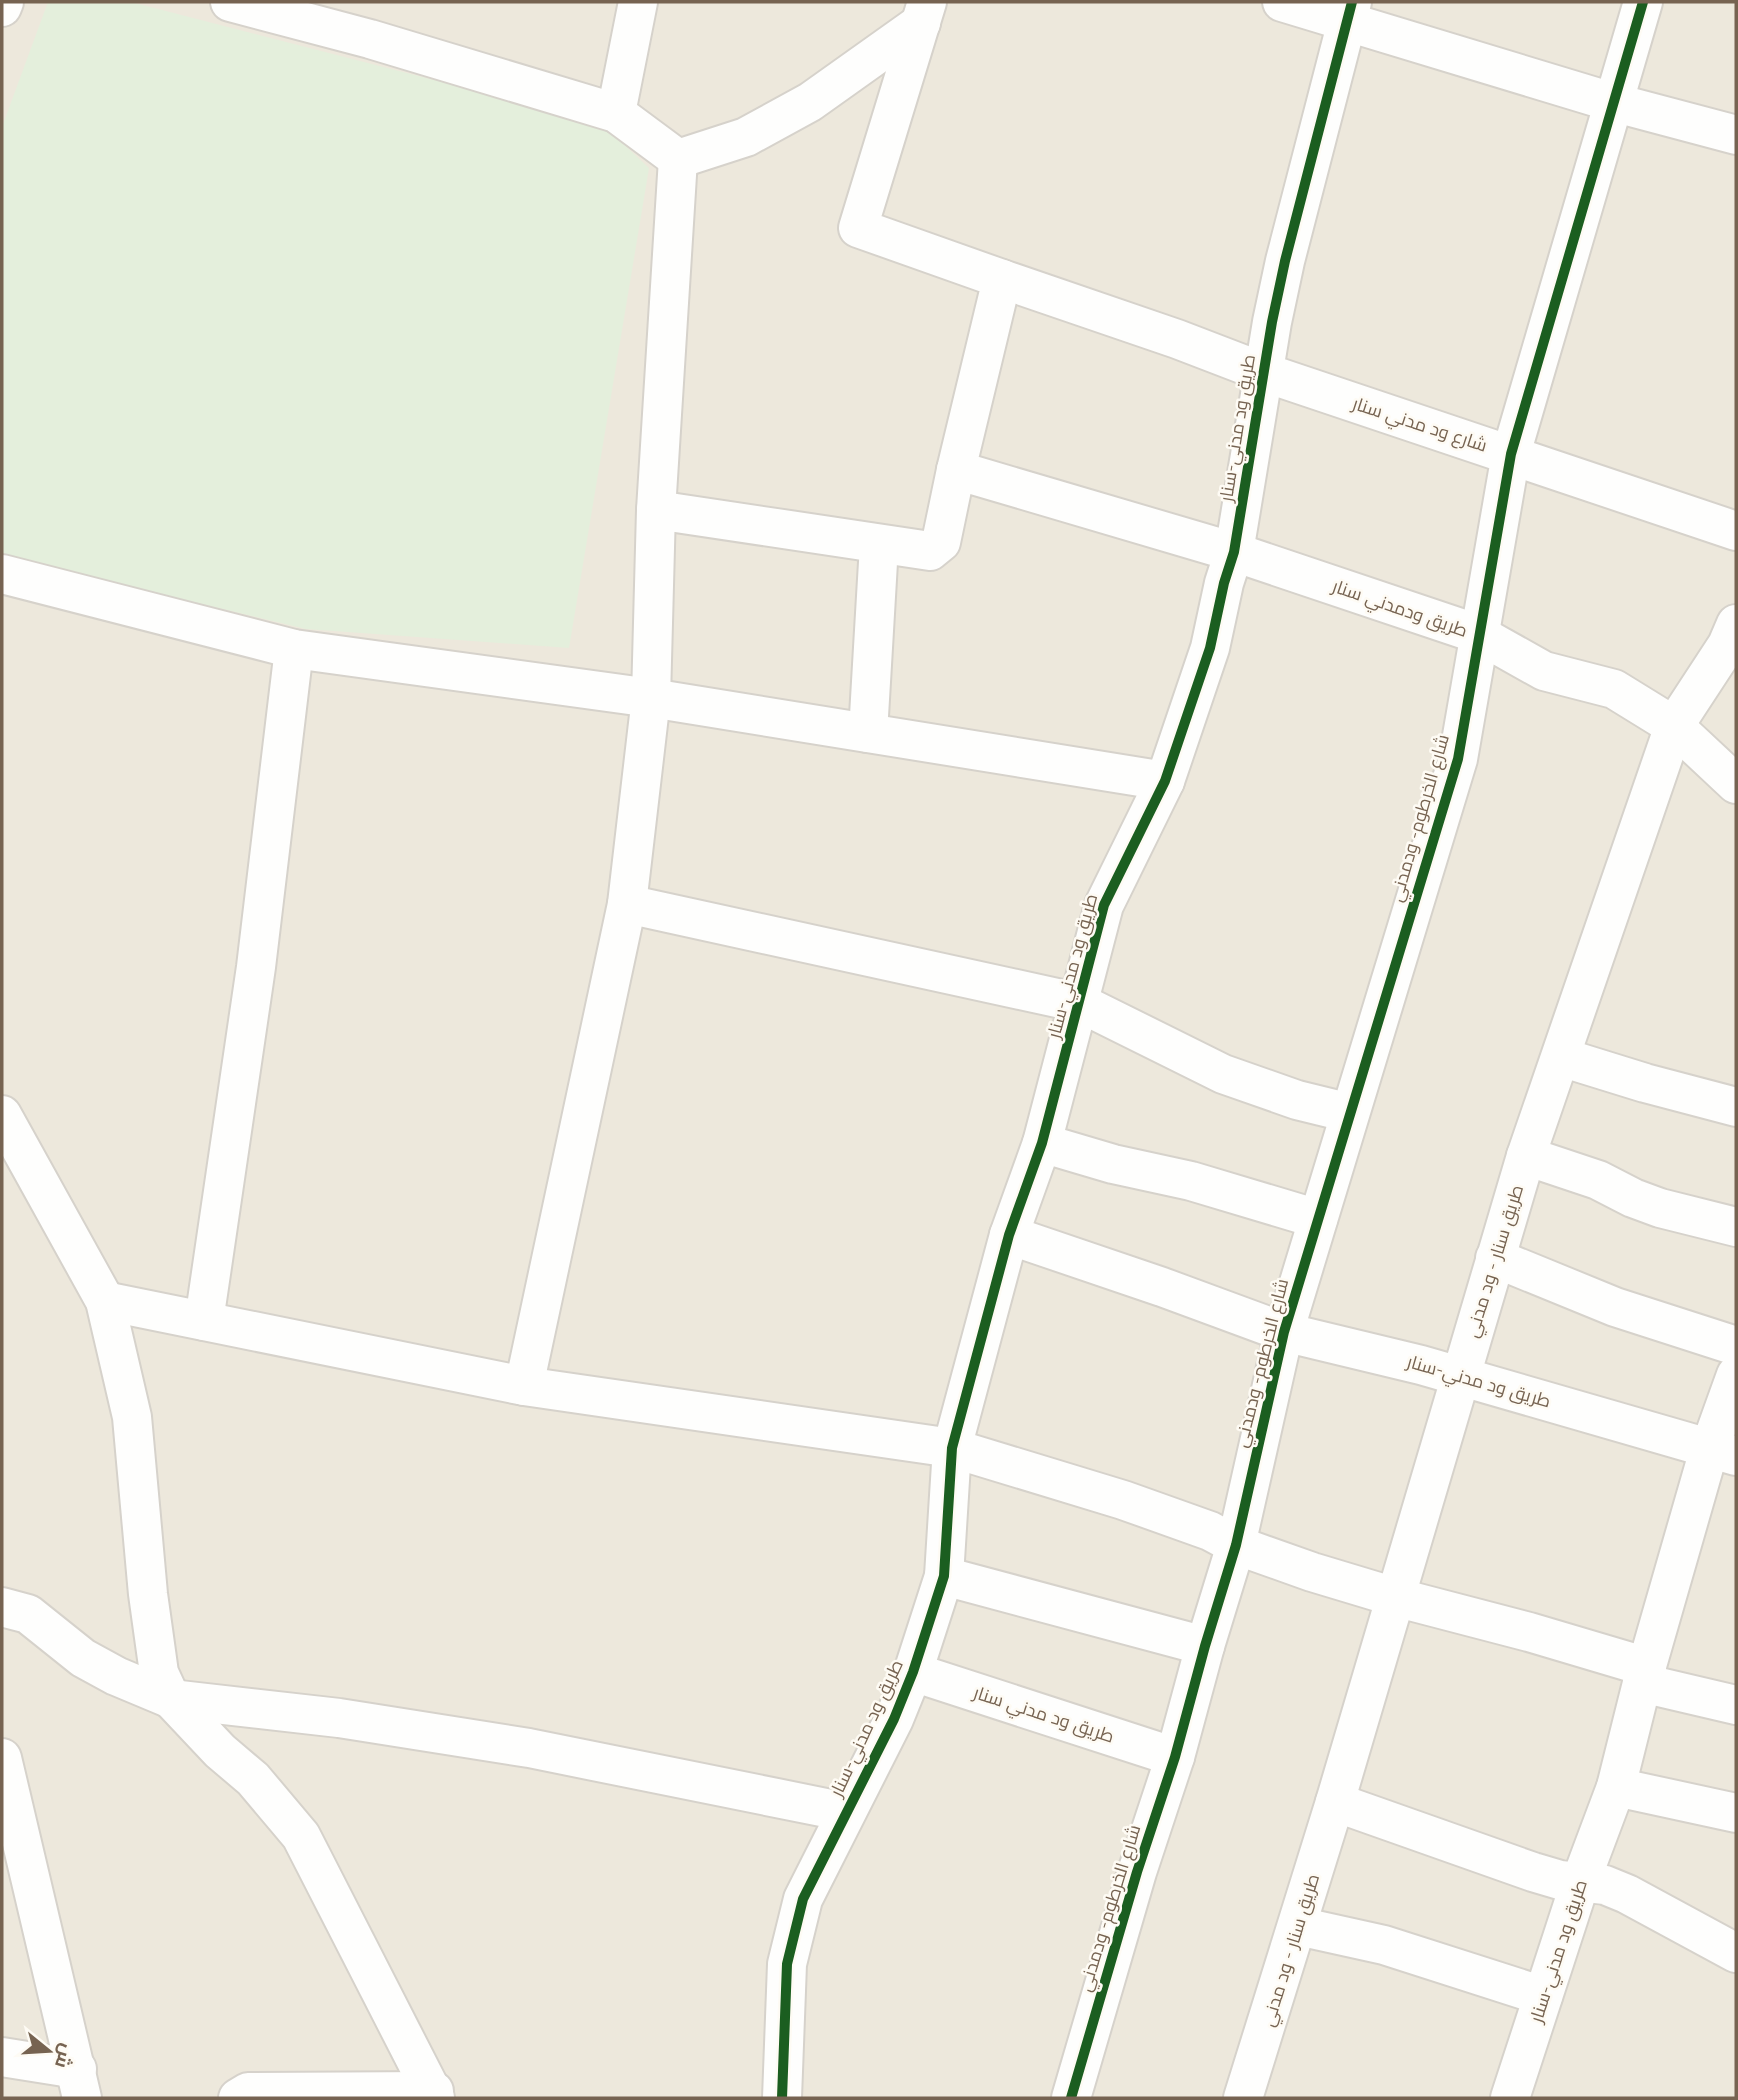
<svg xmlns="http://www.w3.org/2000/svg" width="1738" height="2100" viewBox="0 0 1738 2100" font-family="Quicksand,Cairo,sans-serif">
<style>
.residential{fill:#ede8dc}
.green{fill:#e4efdc}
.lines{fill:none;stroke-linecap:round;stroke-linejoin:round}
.street-casing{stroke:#d6d2cb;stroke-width:42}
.street{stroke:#fefefd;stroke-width:38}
.cycleway-casing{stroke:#fefbf4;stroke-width:15}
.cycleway{stroke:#1b5e20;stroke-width:10}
.labels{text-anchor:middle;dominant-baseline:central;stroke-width:5;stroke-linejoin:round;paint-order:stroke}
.street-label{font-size:18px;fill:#766351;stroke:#fefbf4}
</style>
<rect width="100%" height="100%" fill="#f8f6f0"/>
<rect class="residential" x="2" y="2" width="1734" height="2096"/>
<polygon class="green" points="48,2 131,2 601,123 649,168 569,648 306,629 2,556 2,127"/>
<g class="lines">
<g class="street-casing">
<g id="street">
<polyline points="230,2 370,39 616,113 678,159 746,137 810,102 921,23"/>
<polyline points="927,2 858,228 1002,279 956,470 1234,552 1478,634 1544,671 1614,689 1674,726 1736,784"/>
<polyline points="1282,2 1612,102 1736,135"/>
<polyline points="2,7 4,2"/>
<polyline points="616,113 638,2"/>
<polyline points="1002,279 1177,339 1263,372 1736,531"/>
<polyline points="656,510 930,551 941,542 956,470"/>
<polyline points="2,574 294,649 651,698 1165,781"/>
<polyline points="868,733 879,545"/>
<polyline points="627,904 1080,1003 1223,1074 1297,1100 1350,1113"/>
<polyline points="1561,1057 1645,1083 1736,1107"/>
<polyline points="2,1115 105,1301 132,1417 148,1594 159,1673 171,1699 220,1751 253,1779 301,1836 435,2098"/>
<polyline points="1042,1143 1113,1164 1191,1181 1318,1219"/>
<polyline points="1526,1156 1598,1180 1633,1198 1660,1208 1736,1227"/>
<polyline points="1009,1235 1162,1287 1284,1332 1421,1365 1736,1456"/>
<polyline points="1495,1258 1615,1307 1736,1346"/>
<polyline points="105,1301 524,1386 952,1448 1123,1500 1210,1531 1236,1545 1312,1572 1395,1597 1529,1632 1647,1667"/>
<polyline points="204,1321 256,967 294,649"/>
<polyline points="524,1386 627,904 651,698 656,510 678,159"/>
<polyline points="944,1576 1205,1646"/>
<polyline points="2,1607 28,1614 83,1658 116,1676 171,1699 339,1718 529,1748 846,1812"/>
<polyline points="913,1672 1175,1757"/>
<polyline points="1642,1683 1736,1705"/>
<polyline points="2,1758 82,2098"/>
<polyline points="1616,1787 1736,1813"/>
<polyline points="1335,1802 1533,1872 1560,1880 1605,1885 1627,1894 1736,1953"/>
<polyline points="1298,1926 1384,1945 1543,1996"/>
<polyline points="2,2057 77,2069"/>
<polyline points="238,2098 248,2092 434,2091"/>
<polyline points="782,2098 787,1964 803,1899 894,1719 913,1672 944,1576 952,1448 1009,1235 1042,1143 1104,905 1165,781 1210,648 1224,583 1234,552 1272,322 1285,261 1352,2"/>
<polyline points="1071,2098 1137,1872 1175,1757 1205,1646 1236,1545 1284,1332 1458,759 1511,454 1643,2"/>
<polyline points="1243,2098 1335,1802 1526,1156 1674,726 1727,645 1736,624"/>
<polyline points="1510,2098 1580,1883 1616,1787 1642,1683 1709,1450 1736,1375"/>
</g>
</g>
<use href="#street" class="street"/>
<g class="cycleway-casing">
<g id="cycleway">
<polyline points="782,2098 787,1964 803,1899 894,1719 913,1672 944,1576 952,1448 1009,1235 1042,1143 1104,905 1165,781 1210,648 1224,583 1234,552 1272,322 1285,261 1352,2"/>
<polyline points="1071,2098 1137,1872 1175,1757 1205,1646 1236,1545 1284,1332 1458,759 1511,454 1643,2"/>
</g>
</g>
<use href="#cycleway" class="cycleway"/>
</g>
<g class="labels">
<g class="street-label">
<text transform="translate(1420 424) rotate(18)">شارع ود مدني سنار</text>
<text transform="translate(1237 428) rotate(-81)">طريق ود مدني-سنار</text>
<text transform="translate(1400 608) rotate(19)">طريق ودمدني سنار</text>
<text transform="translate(1419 818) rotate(-74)">شارع الخرطوم- ودمدني</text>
<text transform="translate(1072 966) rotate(-75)">طريق ود مدني-سنار</text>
<text transform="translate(1494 1261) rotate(-73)">طريق سنار - ود مدني</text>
<text transform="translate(1261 1363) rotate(-76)">شارع الخرطوم- ودمدني</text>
<text transform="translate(1479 1381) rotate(16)">طريق ود مدني-سنار</text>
<text transform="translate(1044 1714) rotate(18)">طريق ود مدني سنار</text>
<text transform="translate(866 1728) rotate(-65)">طريق ود مدني-سنار</text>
<text transform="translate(1109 1908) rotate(-73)">شارع الخرطوم- ودمدني</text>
<text transform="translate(1290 1950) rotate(-73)">طريق سنار - ود مدني</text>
<text transform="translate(1558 1951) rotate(-72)">طريق ود مدني-سنار</text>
</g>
</g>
<rect width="1738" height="2100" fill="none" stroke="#766351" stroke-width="7"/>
<g transform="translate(49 2051) rotate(108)" stroke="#fefbf4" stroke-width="5" paint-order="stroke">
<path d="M0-5L12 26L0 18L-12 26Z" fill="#766351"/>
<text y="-10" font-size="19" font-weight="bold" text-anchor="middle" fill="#766351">ش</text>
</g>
</svg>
